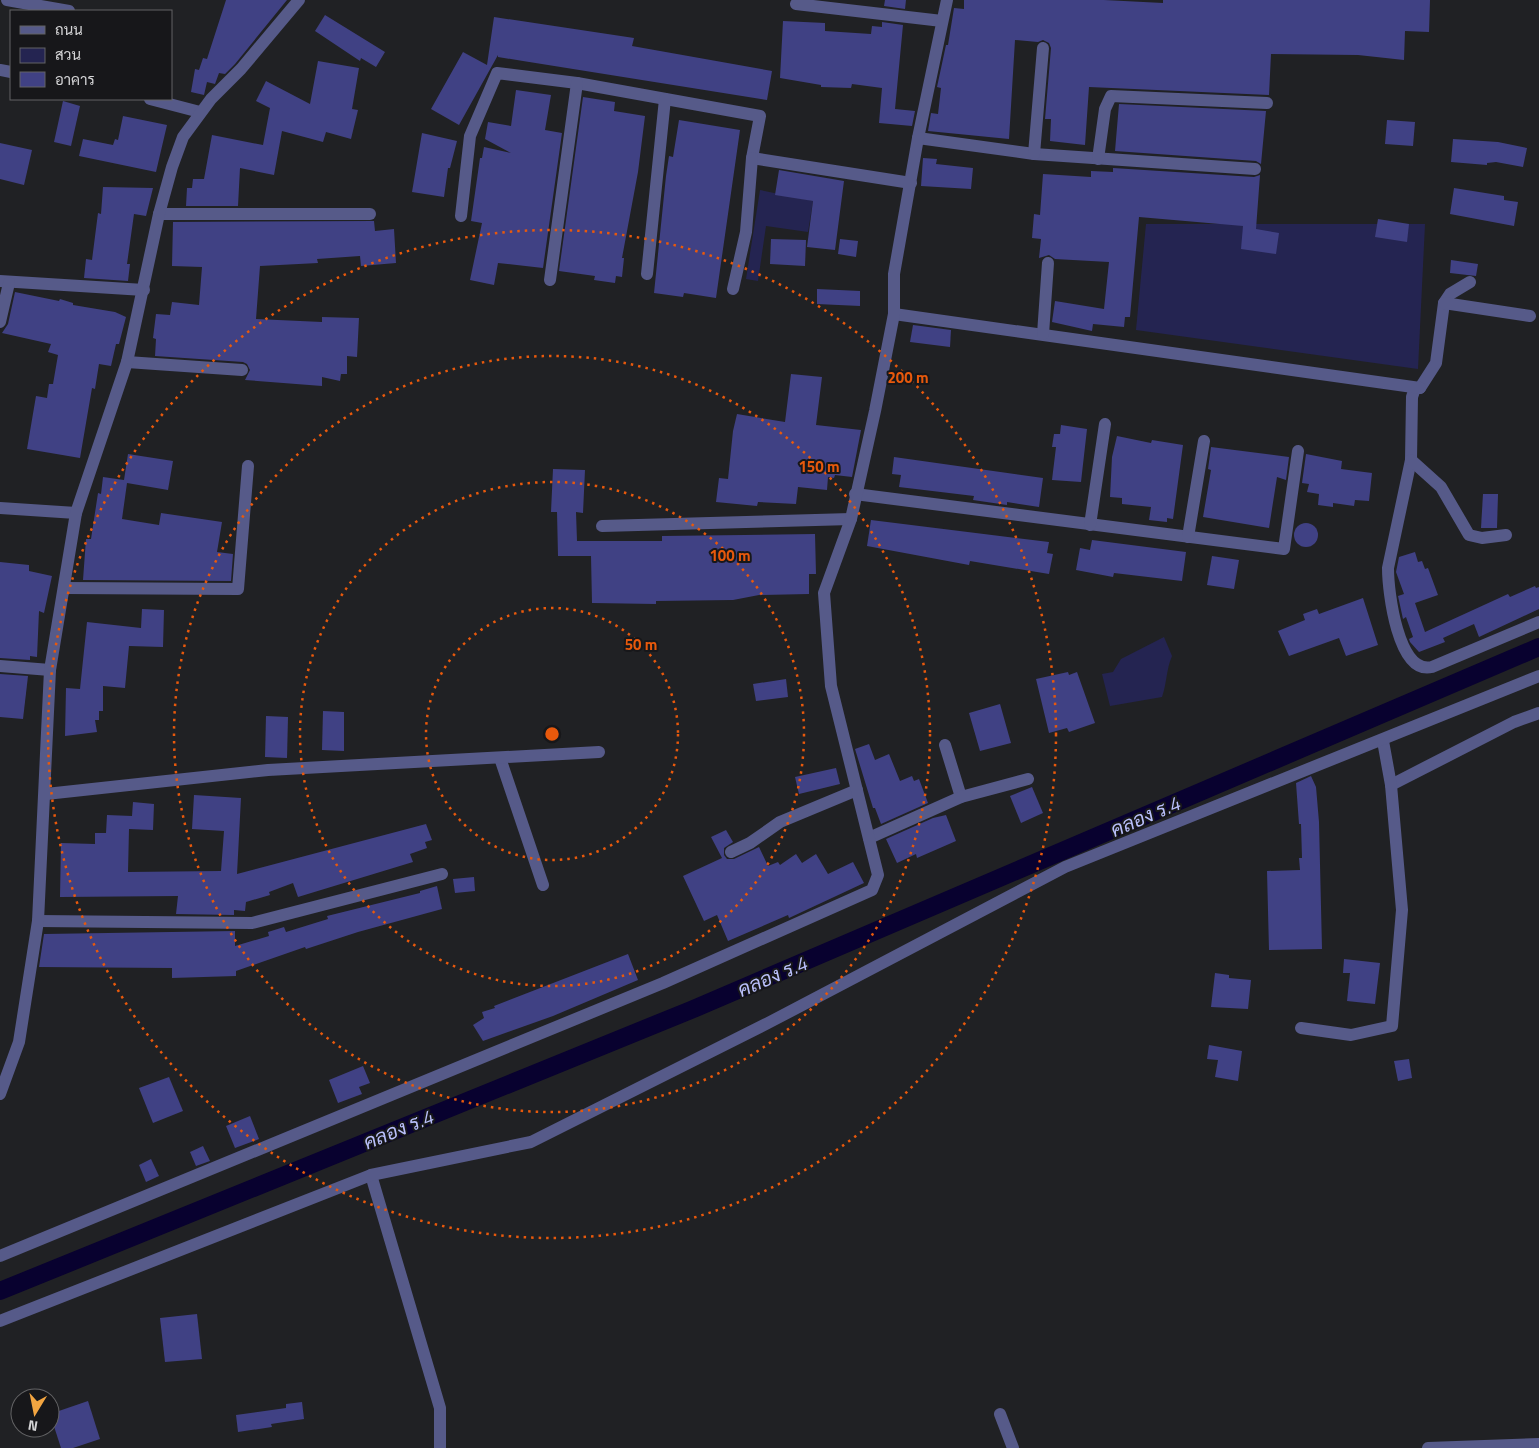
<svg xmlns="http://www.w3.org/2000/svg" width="1539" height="1448" viewBox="0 0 1539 1448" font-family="'Titillium Web',Sarabun,sans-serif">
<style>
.green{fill:#242451}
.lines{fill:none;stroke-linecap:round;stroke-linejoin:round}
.canal{stroke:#08012f;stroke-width:18}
.building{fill:#404184}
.minor{stroke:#565a89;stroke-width:12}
.tertiary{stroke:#565a89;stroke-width:12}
.ring{fill:none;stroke:#e8590c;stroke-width:2.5;stroke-dasharray:2.5 5}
.labels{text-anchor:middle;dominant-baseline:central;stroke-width:4;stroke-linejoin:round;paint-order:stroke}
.water-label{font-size:20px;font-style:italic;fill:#b9bffa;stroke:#17171a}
.centre{fill:#e8590c;stroke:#17171a;stroke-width:2.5}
.ring-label{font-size:15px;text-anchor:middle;font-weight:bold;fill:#e8590c;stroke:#17171a;stroke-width:4;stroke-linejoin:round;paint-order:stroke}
</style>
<rect width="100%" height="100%" fill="#202124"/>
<g class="green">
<polygon points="760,190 813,201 808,232 766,226 758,281 746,279"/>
<polygon points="1146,224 1425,224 1418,369 1136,330"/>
<path d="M1164 637 1172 656C1166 670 1167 683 1162 697L1110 706 1102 674 1113 672 1121 659Z"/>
</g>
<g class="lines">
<polyline class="canal" points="0,1291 691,1010 1539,647"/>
</g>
<g class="building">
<polygon points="226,0 287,0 235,64 225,74 219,73 215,84 207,82 204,95 191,92 195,69 199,70 203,58 207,59"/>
<polygon points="885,0 906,0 905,9 884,6"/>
<polygon points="964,0 1104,0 1163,3 1163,0 1430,0 1429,32 1405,31 1404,60 1358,55 1271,54 1269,95 1089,87 1085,145 1050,141 1051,119 1045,119 1051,48 1049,43 1043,40 1038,42 1015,40 1009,139 928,131 931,113 938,114 941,88 937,87 946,45 948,45 954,8 964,9"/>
<polygon points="325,15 385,52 376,67 361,58 360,61 315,31"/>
<polygon points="494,17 634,38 632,46 772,71 767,100 523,61 498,57 498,55 459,125 431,109 463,52 487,65"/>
<polygon points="783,21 825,23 825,31 871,34 872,26 882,27 882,22 903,25 895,109 915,111 912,126 879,123 882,88 852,84 851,88 821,87 821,85 780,78"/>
<polygon points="318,61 359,68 352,109 358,110 351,139 326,132 323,142 282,131 274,175 240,168 238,206 186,206 187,188 192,188 193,179 204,179 212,135 263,145 270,108 256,101 266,81 310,104"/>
<polygon points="516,90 551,95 545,130 562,133 543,268 498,263 494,285 470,280 482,223 471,221 480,158 482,158 484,147 511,153 485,139 488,122 511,126"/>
<polygon points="583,97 615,102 614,111 645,116 638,172 622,258 624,258 622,277 616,276 615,283 594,280 595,276 559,271"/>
<polygon points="63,101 80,106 71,146 54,142"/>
<polygon points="1119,104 1266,111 1261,164 1256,161 1115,151"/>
<polygon points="123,116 167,125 156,172 79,156 83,139 113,145 115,139 118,140"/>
<polygon points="679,120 740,130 716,298 684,293 683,297 654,293 666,176 669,156 673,157"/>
<polygon points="1387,120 1415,122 1413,146 1385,144"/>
<polygon points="422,133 457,141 450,168 448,168 444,197 412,192"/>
<polygon points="1453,139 1498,142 1527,148 1523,167 1496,162 1487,163 1487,165 1451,162"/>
<polygon points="0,143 32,150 24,185 0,179"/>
<polygon points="923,158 937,159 936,164 973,168 971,189 921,186"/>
<polygon points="1113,168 1254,177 1260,175 1256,229 1279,233 1276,254 1241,249 1243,226 1139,217 1130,317 1125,317 1124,327 1093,324 1092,331 1052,322 1055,301 1104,309 1109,262 1055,259 1049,255 1039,258 1041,239 1032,238 1034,214 1040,215 1043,174 1091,177 1091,171 1113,172"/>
<polygon points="779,170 844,181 835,250 807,247 813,201 775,195"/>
<polygon points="103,187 153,188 146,216 134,214 127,264 130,264 128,281 84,278 86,259 92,260 98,213 101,214"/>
<polygon points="1454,188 1504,196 1504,200 1518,202 1514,226 1450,214"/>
<polygon points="1378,219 1409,224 1407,242 1375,237"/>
<polygon points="374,221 375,231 394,229 396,263 361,266 360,256 317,259 318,263 260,266 256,319 322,322 322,317 359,318 357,357 347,356 347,374 341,374 340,381 322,377 322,386 245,380 250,370 247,364 243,362 155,356 156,339 153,338 156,314 170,315 172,302 199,305 202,267 172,266 173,222"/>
<polygon points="771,239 806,240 805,266 770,264"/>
<polygon points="840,239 858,241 856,257 838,254"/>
<polygon points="1451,260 1478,264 1476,276 1450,273"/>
<polygon points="817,289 860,291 860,306 817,304"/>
<polygon points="15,292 59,301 60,299 73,303 73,305 115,312 126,317 119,344 116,344 111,366 99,364 95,389 92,388 80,458 27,449 36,396 47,398 49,384 53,384 58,355 48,352 51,344 2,333 8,324"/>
<polygon points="913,325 951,330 950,347 910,342"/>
<polygon points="791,374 822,377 816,425 861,430 852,477 835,475 834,478 828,477 827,490 798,487 796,504 758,502 757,506 716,502 719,478 728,479 733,431 737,414 785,422"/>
<polygon points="1061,425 1087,429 1081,482 1052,480 1056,447 1052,447 1054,434 1060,434"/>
<polygon points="1117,436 1151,443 1152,440 1183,445 1173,519 1167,518 1167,522 1149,520 1151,507 1122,504 1122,498 1110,497 1112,457"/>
<polygon points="1211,447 1289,457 1286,480 1277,477 1269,528 1203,517 1211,470 1208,469"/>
<polygon points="128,454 173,461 168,490 127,483 122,519 159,525 161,513 222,522 217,552 233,554 231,581 83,580 86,539 91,539 98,493 101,494 103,477 124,480"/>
<polygon points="1306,454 1342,461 1341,469 1372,473 1369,501 1355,500 1354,506 1333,503 1333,507 1318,505 1319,494 1307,492 1309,484 1302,483"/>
<polygon points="894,457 1043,478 1039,507 1007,502 1007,505 973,500 974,496 899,487 901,475 892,474"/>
<polygon points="553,469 585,470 583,513 576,512 577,541 662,541 662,536 815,534 816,574 809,574 809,594 759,595 733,600 656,601 656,604 592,603 591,556 558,556 557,512 551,512"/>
<polygon points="1483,494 1498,494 1497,528 1481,528"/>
<polygon points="871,520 1049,542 1047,553 1053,554 1049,574 970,561 969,565 867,546"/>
<circle cx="1306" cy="535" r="12"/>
<polygon points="1092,540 1186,552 1182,581 1114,573 1113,577 1076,570 1080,548 1090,550"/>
<polygon points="1415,552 1418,562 1422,561 1425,569 1428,568 1438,595 1415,603 1425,632 1508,594 1510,597 1535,586 1536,588 1539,587 1539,609 1479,637 1474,624 1443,638 1445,642 1419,652 1410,642 1409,639 1413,637 1406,617 1403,619 1398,596 1404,594 1396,572 1399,557"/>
<polygon points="1212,556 1239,560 1234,589 1207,585"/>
<polygon points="0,562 29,565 29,571 52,576 44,613 39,611 37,657 30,656 30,660 0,658"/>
<polygon points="1363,598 1378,645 1346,656 1339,638 1289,656 1278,631 1305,620 1303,614 1317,609 1319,614"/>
<polygon points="142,609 164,610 163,647 129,646 125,688 103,686 103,711 99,711 99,720 95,720 97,732 65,736 66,688 80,689 87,622 141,628"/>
<polygon points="1068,672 1069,675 1077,672 1095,723 1069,732 1067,728 1049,733 1036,679"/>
<polygon points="0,674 28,676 23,719 0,717"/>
<polygon points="786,679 788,697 756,701 753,684"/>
<polygon points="1000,704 1011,743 980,751 969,713"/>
<polygon points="323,711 344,712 344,751 322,750"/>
<polygon points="266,716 288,717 287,758 265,757"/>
<polygon points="869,744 875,760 889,754 900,781 912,776 914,781 919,779 928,803 881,824 875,808 873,808 855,749"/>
<polygon points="836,768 840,784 799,794 795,777"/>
<polygon points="1311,776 1316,787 1319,822 1322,949 1269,950 1267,871 1300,870 1299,858 1302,858 1301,824 1299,824 1296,783"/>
<polygon points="1032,787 1043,813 1021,823 1010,796"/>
<polygon points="194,795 241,798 237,874 426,824 432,840 425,842 427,848 410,854 413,862 298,897 293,883 269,892 270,895 246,902 245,911 234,910 234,915 176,914 178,896 60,897 61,843 95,844 95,833 106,833 107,815 132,816 133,802 154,804 153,830 129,829 128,872 221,871 224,831 192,829"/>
<polygon points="946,815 956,841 917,858 916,854 897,863 886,839 933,818"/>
<polygon points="726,830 733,842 724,848 724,855 727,859 734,859 759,847 768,866 778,862 780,865 796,854 802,863 816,854 828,874 853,862 864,883 789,918 788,915 728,941 717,915 704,921 683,876 722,858 711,837"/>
<polygon points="474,877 475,891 455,893 453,879"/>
<polygon points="437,886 442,909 358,932 306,949 305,947 236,971 236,976 172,978 172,968 39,967 44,934 235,931 235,946 269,936 268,932 284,927 286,932 328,919 327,916 420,893 420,891"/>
<polygon points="628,954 638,980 553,1016 483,1041 473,1025 484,1018 482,1012 495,1008 494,1006"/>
<polygon points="1344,959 1380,963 1375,1004 1347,1001 1350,973 1343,973"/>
<polygon points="1215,973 1229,975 1229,978 1251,980 1248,1009 1211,1007"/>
<polygon points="1209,1045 1242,1051 1238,1081 1215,1077 1218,1060 1207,1059"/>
<polygon points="1409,1059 1412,1078 1398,1081 1394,1061"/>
<polygon points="363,1066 370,1083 359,1087 362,1094 338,1103 329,1080"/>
<polygon points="169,1077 183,1111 153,1123 139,1088"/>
<polygon points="250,1116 259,1139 235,1148 226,1126"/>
<polygon points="203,1146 210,1161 196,1166 190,1152"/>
<polygon points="151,1159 159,1176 146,1182 139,1165"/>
<polygon points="197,1314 202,1359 165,1362 160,1318"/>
<polygon points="88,1401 100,1439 73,1448 61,1448 50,1414"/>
<polygon points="302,1402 304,1419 271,1424 272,1427 238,1432 236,1415 286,1408 286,1404"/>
</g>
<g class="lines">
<g class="minor">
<polyline points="7,0 69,11"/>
<polyline points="796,4 942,21"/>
<polyline points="0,70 11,72"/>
<polyline points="150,99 200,112"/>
<polyline points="918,138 1034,154 1255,169"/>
<polyline points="1034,154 1043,48"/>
<polyline points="1098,159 1105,109 1111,96 1267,103"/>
<polyline points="159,214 370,214"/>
<polyline points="461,216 470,136 497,73 577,83 760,116 752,158 911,183"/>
<polyline points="647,274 665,99"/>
<polyline points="550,280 577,83"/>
<polyline points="0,281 144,290"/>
<path d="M1470 282 1450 294 1444 303 1436 363 1420 388H1415L1412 397 1411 460 1388 568C1388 592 1398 675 1432 667L1539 622"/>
<polyline points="733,289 746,232 752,158"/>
<polyline points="1444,303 1530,316"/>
<polyline points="894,314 1420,388"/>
<polyline points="0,322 9,283"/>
<polyline points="1043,334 1048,263"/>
<polyline points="127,362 242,370"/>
<polyline points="1411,460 1441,487 1469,535 1482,538 1506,535"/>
<polyline points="855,494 1284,549 1298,451"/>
<polyline points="0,508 76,513"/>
<polyline points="1090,525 1105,424"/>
<polyline points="602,526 851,519"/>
<polyline points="1188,537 1204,441"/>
<polyline points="65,588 238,589 248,466"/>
<polyline points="0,666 50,670"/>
<polyline points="945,745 961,797"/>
<polyline points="500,758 543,885"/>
<polyline points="1391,785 1514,722 1539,713"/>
<polyline points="46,794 268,770 599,752"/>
<polyline points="869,838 961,797 1028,779"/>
<polyline points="731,852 750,843 780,822 857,790"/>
<polyline points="38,921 252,923 442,874"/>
<polyline points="1301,1028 1351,1035 1392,1026 1402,910 1391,785 1383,741"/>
<polyline points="371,1175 440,1408 440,1448"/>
<polyline points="0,1256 663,983 872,890 878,875 831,686 824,593 851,519 875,411 894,314 894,274 918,138 947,0"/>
<polyline points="0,1321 371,1175 531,1142 768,1023 1065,867 1539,676"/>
<polyline points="1000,1414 1013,1448"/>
<polyline points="1428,1448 1539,1444"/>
</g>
<polyline class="tertiary" points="0,1094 19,1042 38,921 50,670 76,513 127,362 159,214 172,167 183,137 211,99 241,69 299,0"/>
</g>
<g class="ring">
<circle cx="552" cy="734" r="126"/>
<circle cx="552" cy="734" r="252"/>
<circle cx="552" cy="734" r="378"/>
<circle cx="552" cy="734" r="504"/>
</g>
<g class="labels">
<g class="water-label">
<text transform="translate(1145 816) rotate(-23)">คลอง ร.4</text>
<text transform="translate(772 976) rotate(-23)">คลอง ร.4</text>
<text transform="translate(398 1129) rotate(-22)">คลอง ร.4</text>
</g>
</g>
<circle cx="552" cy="734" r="8" class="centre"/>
<g class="ring-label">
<text x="908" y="383">200 m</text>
<text x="819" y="472">150 m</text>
<text x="730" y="561">100 m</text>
<text x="641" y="650">50 m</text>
</g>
<rect x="10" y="10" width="162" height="90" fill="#17171a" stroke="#636365"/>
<rect x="20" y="26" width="25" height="8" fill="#565a89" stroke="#636365"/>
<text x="55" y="35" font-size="15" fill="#d4d4d6">ถนน</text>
<rect x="20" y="48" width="25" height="15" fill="#242451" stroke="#636365"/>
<text x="55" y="60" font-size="15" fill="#d4d4d6">สวน</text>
<rect x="20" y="72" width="25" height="15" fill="#404184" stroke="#636365"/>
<text x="55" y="85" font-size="15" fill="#d4d4d6">อาคาร</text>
<g transform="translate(35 1413) rotate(190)"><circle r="24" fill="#17171a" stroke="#636365"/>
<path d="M0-4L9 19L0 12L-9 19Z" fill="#f2a541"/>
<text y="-8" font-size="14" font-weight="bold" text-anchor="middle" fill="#d4d4d6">N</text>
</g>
</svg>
